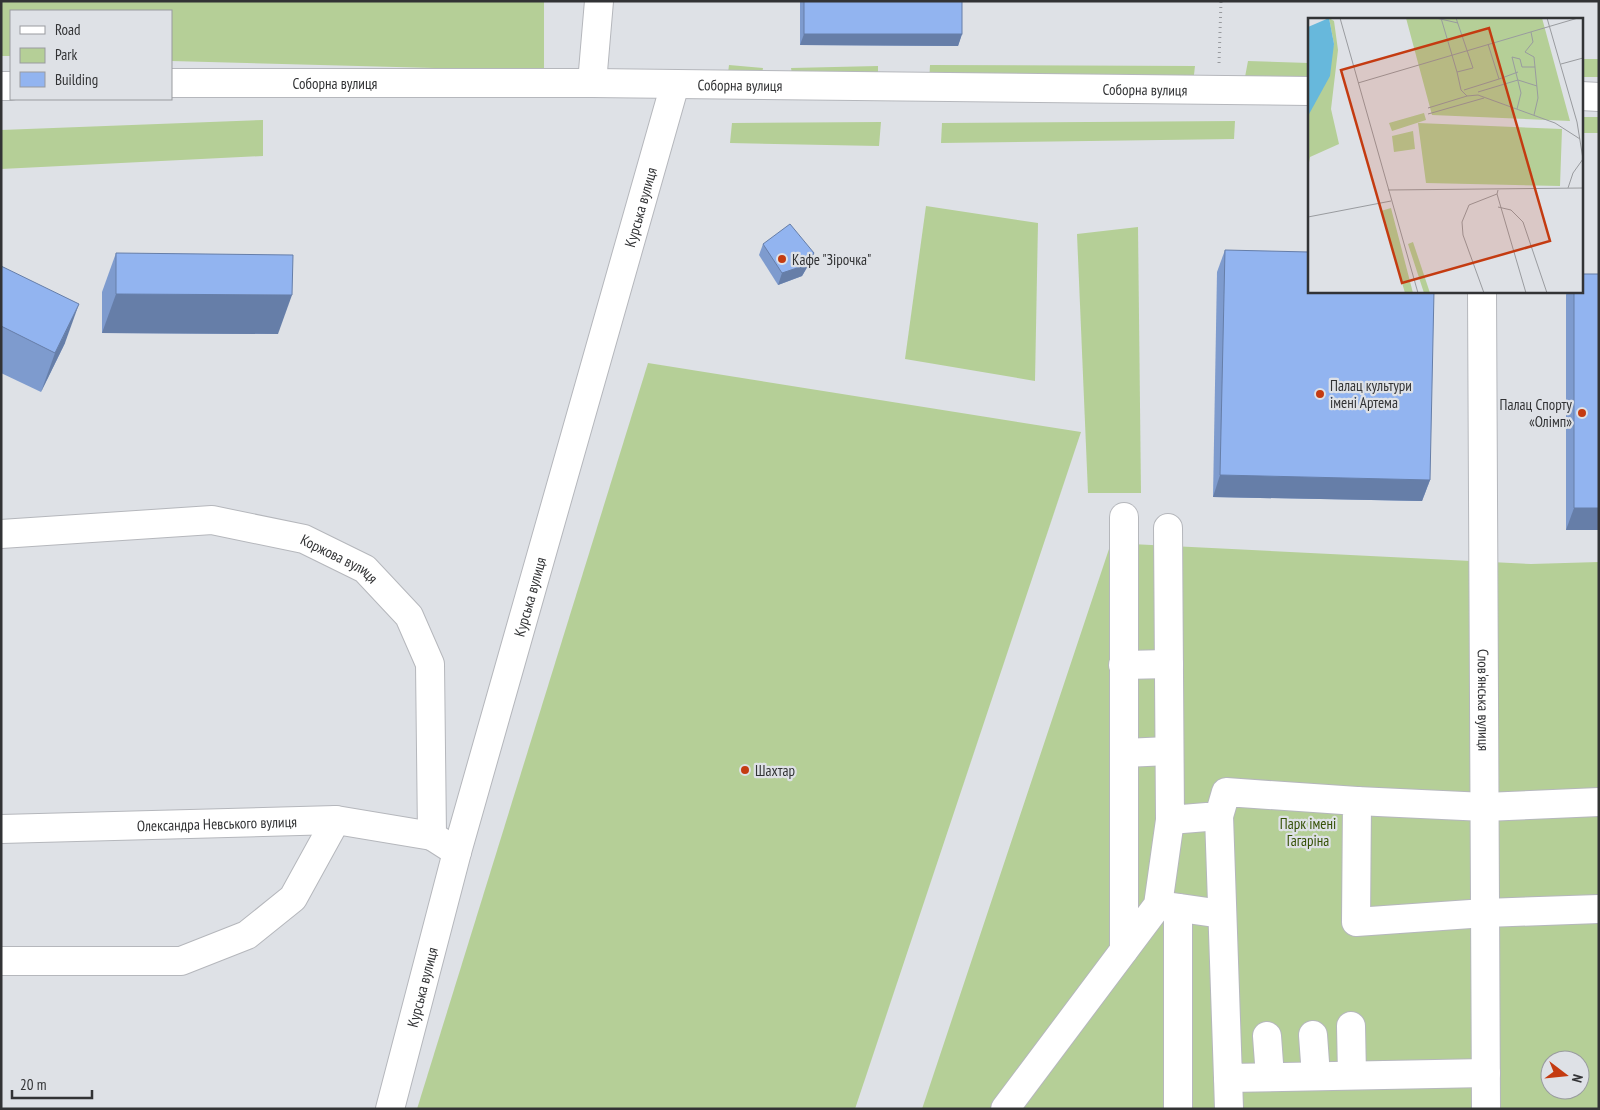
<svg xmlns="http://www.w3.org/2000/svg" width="1600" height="1110" viewBox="0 0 1600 1110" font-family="'PT Sans Narrow',sans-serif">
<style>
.green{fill:#b5cf97;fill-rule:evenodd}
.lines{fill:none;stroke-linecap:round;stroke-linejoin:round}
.minor-casing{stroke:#b5b7bc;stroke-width:30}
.path{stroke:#989a9e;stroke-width:3;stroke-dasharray:1 4;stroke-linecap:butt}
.minor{stroke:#fff;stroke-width:28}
.wall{fill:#7e9bce}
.shaded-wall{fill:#667ea8}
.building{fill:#92b4f0;stroke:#667ea8}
.poi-dot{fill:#c43b11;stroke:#dee1e6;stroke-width:2}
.labels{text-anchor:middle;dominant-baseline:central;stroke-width:4.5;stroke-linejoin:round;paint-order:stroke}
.street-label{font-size:15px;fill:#323335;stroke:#dee1e6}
.poi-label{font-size:15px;fill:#323335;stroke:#dee1e6;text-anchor:start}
.park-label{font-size:15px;fill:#365107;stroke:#dee1e6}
.inset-road{fill:none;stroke:#999b9f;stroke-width:1}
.view{fill:#c43b11;fill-opacity:0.15;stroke:#c43b11;stroke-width:2.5}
.inset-edge{fill:none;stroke:#323335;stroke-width:2.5}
</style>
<rect width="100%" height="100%" fill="#dee1e6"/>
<g class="green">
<polygon points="1,1 544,1 544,71 171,61 171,11 11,11 11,56 1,56"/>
<rect x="1581" y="59" width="18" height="18"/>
<polygon points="1248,61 1309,63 1309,78 1245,77"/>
<polygon points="729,65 763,68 761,80 727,81"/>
<polygon points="930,65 1195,66 1193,83 929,83"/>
<polygon points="878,66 878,81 793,80 791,68"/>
<rect x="1581" y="117" width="18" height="16"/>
<polygon points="263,120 263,156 1,169 1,130"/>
<polygon points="1235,121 1234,139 941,143 942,123"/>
<polygon points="881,122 879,146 730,143 732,123"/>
<polygon points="926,206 1038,223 1035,381 905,359"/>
<polygon points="1138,227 1141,493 1088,493 1077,234"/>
<polygon points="648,363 1081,432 855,1109 417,1109"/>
<path d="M1111 543 1531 564 1599 562V1109H922ZM1550 1060H1580V1090H1550Z"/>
</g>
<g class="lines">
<g class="minor-casing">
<g id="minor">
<path id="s1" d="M171 83H592L1309 91"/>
<polyline points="592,83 599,1"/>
<polyline points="1,86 11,86"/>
<polyline points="1581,96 1599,97"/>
<path id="s2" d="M1482 291 1486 1109"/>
<polyline points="1124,517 1124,950"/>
<polyline points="1168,528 1170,820 1219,816 1226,792 1357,801 1356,922 1485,913 1599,909"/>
<path id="s3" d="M1 534 212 520 304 539 365 569 409 616 430 664 432 836 457 852"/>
<polyline points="1123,665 1169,664"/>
<polyline points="1124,753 1169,751"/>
<polyline points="1357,801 1485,807 1599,802"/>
<polyline points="1219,816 1228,1078 1486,1073"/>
<path id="s4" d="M1 829 336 820 432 836"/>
<polyline points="1159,905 1222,914"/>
<polyline points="1178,908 1178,1109"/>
<polyline points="1,961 181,961 247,935 293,898 336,820"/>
<polyline points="1351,1026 1352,1075"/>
<polyline points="1313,1035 1316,1076"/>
<polyline points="1267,1036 1270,1077"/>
<polyline points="1228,1078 1229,1109"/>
<path id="s5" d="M390 1109 457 852 675 84"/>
<polyline points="1005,1109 1158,905 1170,820"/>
</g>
</g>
<polyline class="path" points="1219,63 1221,1"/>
<use href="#minor" class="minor"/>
</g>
<g class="wall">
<polygon points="800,1 962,1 962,34 958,46 800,45"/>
<polygon points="763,244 814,253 809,264 802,276 778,285 759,255"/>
<polygon points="1225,250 1430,480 1422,501 1213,497 1217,272"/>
<polygon points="116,253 278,334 102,333 102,292"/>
<polygon points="1,266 65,343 41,392 1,373"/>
<polygon points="1567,291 1581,291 1599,530 1566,530 1566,295"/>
</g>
<g class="shaded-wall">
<polygon points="804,34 962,34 958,46 800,45"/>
<polygon points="814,253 809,264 802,276 778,285 782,273"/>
<polygon points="116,294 292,295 278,334 102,333"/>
<polygon points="79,304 65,343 41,392 55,353"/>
<polygon points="1220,475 1430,480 1422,501 1213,497"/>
<polygon points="1574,508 1599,508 1599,530 1566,530"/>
</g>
<g class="building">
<rect x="804" y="1" width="158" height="33"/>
<polygon points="790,224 814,253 806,265 782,273 763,244"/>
<polygon points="1225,250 1309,252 1309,291 1434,291 1430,480 1220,475"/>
<polygon points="116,253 293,255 292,295 116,294"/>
<polygon points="1,266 79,304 55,353 1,326"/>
<polygon points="1581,274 1599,274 1599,508 1574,508 1574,291 1581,291"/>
</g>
<g class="poi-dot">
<circle cx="782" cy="259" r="5"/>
<circle cx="1320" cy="394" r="5"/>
<circle cx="1582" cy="413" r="5"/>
<circle cx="745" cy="770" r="5"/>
</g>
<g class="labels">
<g class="street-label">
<text stroke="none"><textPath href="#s1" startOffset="164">Соборна вулиця</textPath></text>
<text stroke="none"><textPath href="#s1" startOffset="569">Соборна вулиця</textPath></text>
<text stroke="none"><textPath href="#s1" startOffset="974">Соборна вулиця</textPath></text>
<text stroke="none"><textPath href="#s5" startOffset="936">Курська вулиця</textPath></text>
<text stroke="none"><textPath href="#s3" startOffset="346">Коржова вулиця</textPath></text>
<text stroke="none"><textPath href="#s5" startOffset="531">Курська вулиця</textPath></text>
<text stroke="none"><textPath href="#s2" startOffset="409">Слов'янська вулиця</textPath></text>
<text stroke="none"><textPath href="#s4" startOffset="216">Олександра Невського вулиця</textPath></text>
<text stroke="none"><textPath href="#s5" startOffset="126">Курська вулиця</textPath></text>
</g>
<g class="poi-label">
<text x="792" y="259">Кафе "Зірочка"</text>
<text x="1330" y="385">Палац культури<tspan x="1330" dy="17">імені Артема</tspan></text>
<text x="1572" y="404" text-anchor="end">Палац Спорту<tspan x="1572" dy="17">«Олімп»</tspan></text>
<text x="755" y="770">Шахтар</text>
</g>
<g class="park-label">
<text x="1308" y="823">Парк імені<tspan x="1308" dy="17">Гагаріна</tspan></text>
</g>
</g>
<g transform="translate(1308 18)">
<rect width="275" height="275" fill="#dee1e6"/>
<path d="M21 0 26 3 30 32 23 91 31 126 2 139 0 150V98L26 26ZM98 0H234L262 103 124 97ZM116 95 118 102 84 113 81 105ZM110 105 254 111 252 168 118 165ZM105 113 107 131 86 134 84 118ZM83 190 105 275H97L73 193ZM105 224 122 275H116L100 226Z" fill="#b5cf97"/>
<path d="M21 0 26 26 22 58 0 98V9Z" fill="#67b8dc"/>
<path class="inset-road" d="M32 0 110 275M128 0 150 5M133 0 149 54M239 0 269 104 275 141M223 14 225 24 217 34 226 39 230 80 226 97M253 46 275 40M191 61 210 54M50 65 270 0M156 72 191 61 180 26M170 74 210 62 229 68M159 78 170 77 247 105 272 121M120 90 159 78 153 72 149 54 165 50 148 0M209 91 213 75 204 39 212 41 214 49H227M120 96 176 80M260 170 265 155 275 141M80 172 275 170M189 176 218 275M190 189 203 192 215 204 239 275M0 199 83 183M176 275 155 217 154 204 161 187 189 176 190 172"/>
<path class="view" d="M181 10 242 223 94 265 33 52Z"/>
<rect width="275" height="275" class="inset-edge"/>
</g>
<rect width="1600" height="1110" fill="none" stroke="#323335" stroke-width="5"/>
<rect x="10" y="10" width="162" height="90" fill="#dee1e6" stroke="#999b9f"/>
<rect x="20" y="26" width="25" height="8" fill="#ffffff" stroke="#999b9f"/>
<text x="55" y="35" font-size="15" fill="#323335">Road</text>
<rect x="20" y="48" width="25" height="15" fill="#b5cf97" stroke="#999b9f"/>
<text x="55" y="60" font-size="15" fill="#323335">Park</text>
<rect x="20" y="72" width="25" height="15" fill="#92b4f0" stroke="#999b9f"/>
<text x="55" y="85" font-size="15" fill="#323335">Building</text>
<g transform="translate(1565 1075) rotate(106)"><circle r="24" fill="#dee1e6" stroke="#999b9f"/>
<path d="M0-4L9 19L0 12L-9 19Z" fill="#c43b11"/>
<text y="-8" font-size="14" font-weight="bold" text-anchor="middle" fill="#323335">N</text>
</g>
<path d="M12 1090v8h80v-8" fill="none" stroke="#323335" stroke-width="2.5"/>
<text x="20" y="1090" font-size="15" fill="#323335" stroke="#dee1e6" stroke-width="4" paint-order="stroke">20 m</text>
</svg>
